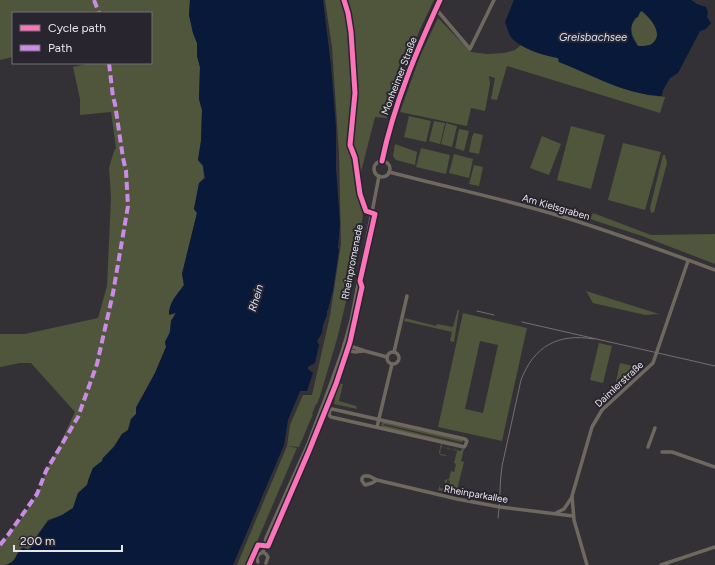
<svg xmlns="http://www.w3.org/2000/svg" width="715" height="565" viewBox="0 0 715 565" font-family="Figtree,sans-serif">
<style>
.green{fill:#4f563b;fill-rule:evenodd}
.water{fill:#08193a;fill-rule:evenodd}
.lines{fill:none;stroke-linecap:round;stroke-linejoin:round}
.minor{stroke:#6f685f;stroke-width:3.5}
.rail{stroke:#736f6d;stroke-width:1}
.quiet{stroke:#ca8be6;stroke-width:4;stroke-dasharray:8 4;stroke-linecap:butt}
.cycleway-casing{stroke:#29252e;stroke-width:8}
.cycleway{stroke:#fb73b8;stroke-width:5}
.labels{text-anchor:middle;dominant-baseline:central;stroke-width:4;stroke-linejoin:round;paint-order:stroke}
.street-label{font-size:10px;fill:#e6e3e9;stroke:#29252e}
.water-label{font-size:11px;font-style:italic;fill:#d2e2fd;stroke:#29252e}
</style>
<rect width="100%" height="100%" fill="#333136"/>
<g class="green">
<path d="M0 0H190L189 15 193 33 197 43V56L200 67 199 99 202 110 201 141 198 160 203 165 204 178 199 183 194 209 197 213 182 274 184 285C177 295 169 302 169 314L176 312 171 321 170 332 165 342 166 347 155 373 136 407V414L131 419 128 430 122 434 114 446 103 458 102 461 93 468 89 478 87 485 78 493 73 508 62 515 48 520 33 541 37 542 28 549 23 547C12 555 19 565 0 565V545C15 528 31 507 41 486 45 477 44 471 51 463L75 412 31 363H20L0 367V334H25L98 318 107 286 111 197 109 168 114 151 116 148 111 112 80 115V99L73 67 90 63H151V13H13V57L0 60Z"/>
<path d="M325 0H342L347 16 350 33 353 93 349 147 353 160 359 198C367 210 361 223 359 235 359 239 359 244 359 248L337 339 320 396 317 404H316L312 414H313L299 447 287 446 290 425 303 395H312L330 316 341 244 339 153 332 47Z"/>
<path d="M345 0H434C416 38 397 78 387 118L375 117 360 176 361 193 355 156 351 145 356 91 352 30 349 13Z"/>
<path d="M641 11C651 18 666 36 650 45 647 46 641 46 638 46L632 34 631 26Z"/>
<polygon points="438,18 471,52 487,54 504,53 515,50 521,45 533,51 558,58 559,62 648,95 665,97 660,113 507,66 497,100 491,99 495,78 489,76 490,84 485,111 471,108 467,126 400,112 420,56"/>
<polygon points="409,116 431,121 426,142 404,137"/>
<polygon points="434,121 445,123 440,144 429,141"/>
<polygon points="446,123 457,126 452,147 441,144"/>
<polygon points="571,126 605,135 591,189 557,180"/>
<polygon points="459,129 469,131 464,151 455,148"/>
<polygon points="474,133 483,135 479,154 469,152 472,137"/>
<polygon points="542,136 561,144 549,175 530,168"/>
<polygon points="623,143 661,152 645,210 608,200"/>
<polygon points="395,144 417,152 415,165 396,160 393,156"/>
<polygon points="421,148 450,155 446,174 416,167"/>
<polygon points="454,154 473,159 469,178 449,173"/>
<polygon points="663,155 665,155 667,163 654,212 651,213 650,208"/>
<polygon points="474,165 483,167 479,186 469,184"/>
<polygon points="593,213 651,235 715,234 715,264 642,236 590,219"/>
<polygon points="586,291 659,314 645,315 593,303"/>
<polygon points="458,309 459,311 454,342 450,341 452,332 404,321 405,318 436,326 437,324 453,327"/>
<path d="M463 313 527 328 502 441 438 427ZM480 341 498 345 483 413 465 409Z"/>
<polygon points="599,343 612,346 603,383 590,380"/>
<polygon points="620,363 637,367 631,373 629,371 617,380 619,383 615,386"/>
<polygon points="341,382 341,384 343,384 339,401 356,406 357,409 334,404 337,387"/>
<polygon points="382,422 463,440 463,442 461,442 384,424 383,425 462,444 462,445 381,427"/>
<polygon points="441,444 442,444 442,447 447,448 449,446 448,448 454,450 456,447 455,450 461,451 461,449 464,449 461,461 464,462 456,494 438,490 440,485 440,488 448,490 450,481 447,480 447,483 444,482 445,480 449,479 451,471 454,472 456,464 454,463 457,451 441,447 440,454 446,455 446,456 440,455 439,452"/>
<polygon points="287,446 297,448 247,565 237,565"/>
</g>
<g class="water">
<path d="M190 0H323L331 66 336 127V169L340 224 338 248 339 250 333 290 328 310 327 311V315L323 325 322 333 317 341 319 345 315 363 308 367V369L313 373 307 391H300L288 420 284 445 233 565H6C18 561 15 553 23 548L28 550 37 543 33 542 48 521 62 515 73 508 78 493 87 485 89 478 93 468 102 461 103 458 114 447 122 434 128 430 131 419 136 414V408L155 373 166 347 165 342 170 332 171 321 176 313 169 315C169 302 177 295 184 285L182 274 197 213 194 209 199 183 205 178 203 166 198 160 201 141 202 110 199 99 200 67 197 56V43L193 33 189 15Z"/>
<path d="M514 0H691L697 4 706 7 708 12 707 17 711 23 706 29 700 31 678 73 670 78 663 90 662 96C625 95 593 75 559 62L558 58C545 56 519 48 511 37 508 33 507 26 505 22ZM642 11C651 18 666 36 650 45 647 46 641 46 638 46 630 38 629 27 635 18L638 17 640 12Z"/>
</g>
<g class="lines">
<g class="minor">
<polyline points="436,9 470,49 494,0"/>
<path d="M382 161C394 104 416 52 440 0"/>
<circle cx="382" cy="169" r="8"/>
<path d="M389 172C446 187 504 199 560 216 613 232 664 251 715 270"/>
<polyline points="344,344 365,351 387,357"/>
<polyline points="343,349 355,352 363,351"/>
<circle cx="393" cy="358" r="6"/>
<polyline points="394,352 407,296"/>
<polygon points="332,409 465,439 467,441 465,446 464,447 331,417 329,415 330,410"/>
<polyline points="377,427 392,364"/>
<polyline points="648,447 655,428"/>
<polyline points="662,452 672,452 715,467"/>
<polyline points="377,480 372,483 365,485 362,481 362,478 364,476 369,476 377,480 457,499 500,507 573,516"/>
<polyline points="556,513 564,509 572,497"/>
<polyline points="263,552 266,538 308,444 331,383 343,349 351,321 379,176"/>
<polyline points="263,552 266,554 268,557 266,563"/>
<polyline points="258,562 257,558 258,555 263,552"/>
<polyline points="587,565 574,520 572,496 592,427 602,410 653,363 688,261"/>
<polyline points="661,565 715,547"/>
</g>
<g class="rail">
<polyline points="477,311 494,315"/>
<polyline points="522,322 715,366"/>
<path d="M498 518C501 501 499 484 502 466L521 380C534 346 558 333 594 339"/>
</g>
<g class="quiet">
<polyline points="94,0 99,13"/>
<polyline points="0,545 8,535 37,494 46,471 78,417 97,364 113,293 128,206 126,171 123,158 115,104 113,97 109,63"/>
</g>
<g class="cycleway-casing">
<g id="cycleway">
<path d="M382 161C394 104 416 52 440 0"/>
<polyline points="249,565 258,545 268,546 309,451 336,384 350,342 362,287 360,281 375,214 366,211 360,194 355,158 350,145 355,93 351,32 348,13 344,0"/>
</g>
</g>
<use href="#cycleway" class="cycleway"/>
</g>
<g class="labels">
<g class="street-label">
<text transform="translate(399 76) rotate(-69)">Monheimer Straße</text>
<text transform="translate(556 207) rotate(16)">Am Kielsgraben</text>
<text transform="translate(352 262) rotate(-79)">Rheinpromenade</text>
<text transform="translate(619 384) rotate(-43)">Daimlerstraße</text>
<text transform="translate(476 494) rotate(10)">Rheinparkallee</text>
</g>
<g class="water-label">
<text x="593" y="37">Greisbachsee</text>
<text transform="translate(256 298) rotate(-74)">Rhein</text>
</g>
</g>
<rect x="12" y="12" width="140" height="52" fill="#29252e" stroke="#757179"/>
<rect x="20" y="25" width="20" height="6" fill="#fb73b8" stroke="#757179"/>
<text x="48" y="32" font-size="12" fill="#e6e3e9">Cycle path</text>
<rect x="20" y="45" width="20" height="6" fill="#ca8be6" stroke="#757179"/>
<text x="48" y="52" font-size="12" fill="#e6e3e9">Path</text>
<path d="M14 545v6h108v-6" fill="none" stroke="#e6e3e9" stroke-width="2"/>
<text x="20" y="545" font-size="12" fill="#e6e3e9" stroke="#29252e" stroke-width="3" paint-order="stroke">200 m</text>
</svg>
